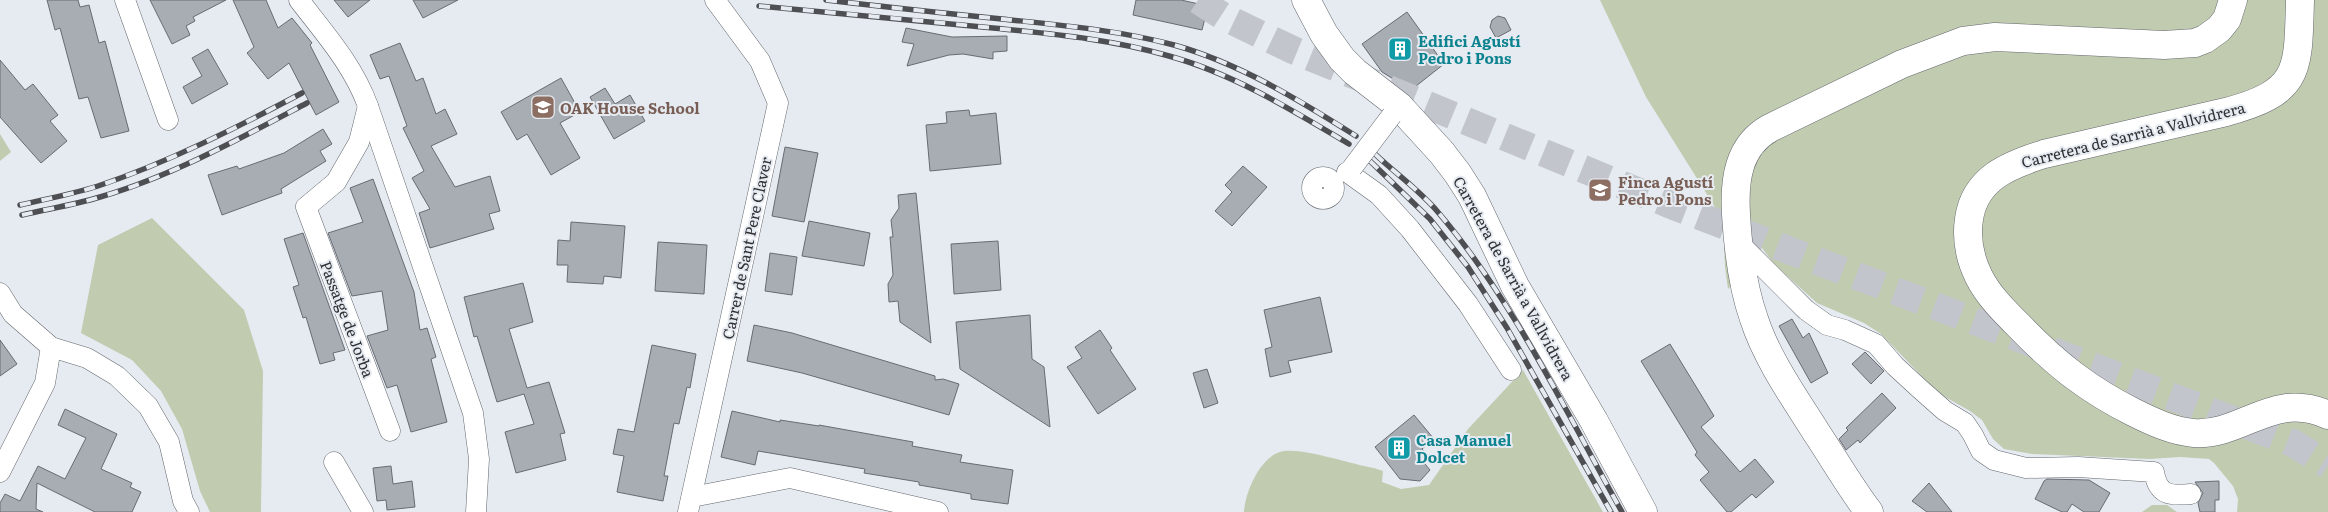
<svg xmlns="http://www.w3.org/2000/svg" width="2328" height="512" viewBox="0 0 2328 512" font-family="Literata,serif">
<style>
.green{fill:#c1cbb0}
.building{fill:#a8acb3;stroke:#686c72}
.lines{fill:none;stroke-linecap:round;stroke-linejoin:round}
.highway-tunnel{stroke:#c2c6cc;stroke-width:28;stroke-dasharray:28 14;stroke-linecap:butt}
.street-casing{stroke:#63676d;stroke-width:21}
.secondary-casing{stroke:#63676d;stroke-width:29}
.street{stroke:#fff;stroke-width:20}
.secondary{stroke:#fff;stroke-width:28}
.rail-casing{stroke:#4e4f53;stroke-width:5.5}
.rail{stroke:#e6ebf2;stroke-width:4;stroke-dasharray:11;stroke-linecap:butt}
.street-bridge-casing{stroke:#63676d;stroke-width:21;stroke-linecap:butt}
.street-bridge{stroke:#fff;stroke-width:20}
.labels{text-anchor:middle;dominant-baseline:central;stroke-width:4;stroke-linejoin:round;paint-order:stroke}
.culture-label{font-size:15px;font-weight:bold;fill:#0d838f;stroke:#e6ebf2;text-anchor:start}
.education-label{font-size:15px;font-weight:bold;fill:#785e54;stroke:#e6ebf2;text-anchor:start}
.street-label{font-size:15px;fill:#303134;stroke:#e6ebf2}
</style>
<rect width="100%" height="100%" fill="#e6ebf2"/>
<g class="green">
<polygon points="1600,0 2328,0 2328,512 2237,512 2238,499 2233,486 2214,463 2209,459 2180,457 2150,459 2032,454 2004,449 1993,439 1982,420 1970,411 1938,393 1881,334 1864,323 1817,303 1774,264 1762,248 1728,289 1725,267 1723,220 1646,97"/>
<polygon points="0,134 11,152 0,161"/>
<polygon points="152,218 244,310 263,371 261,512 210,512 200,491 182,429 161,391 132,360 81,333 98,245"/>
<path d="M1523 370 1603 512H1244C1245 492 1261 454 1284 451 1305 448 1351 464 1374 468L1383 471 1382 482 1401 489 1429 485 1468 429Z"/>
<polygon points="2152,505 2167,505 2177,512 2142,512"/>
</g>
<g class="building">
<polygon points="47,0 78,0 80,7 89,5 99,43 105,41 129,131 101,138 88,97 79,99 60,28 55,30"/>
<polygon points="150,0 226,0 193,17 195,21 186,26 190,35 172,44"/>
<polygon points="233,0 266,0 278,28 292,18 312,43 310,45 339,102 316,115 289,63 268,79 247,53 254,47"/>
<polygon points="334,0 370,0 348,17"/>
<polygon points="413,0 458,0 423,18"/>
<polygon points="1136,0 1181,0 1208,6 1202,30 1133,15"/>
<polygon points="1407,12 1444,64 1411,90 1382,72 1362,44"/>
<polygon points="1498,16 1505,18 1511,30 1496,38 1490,27 1492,20"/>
<polygon points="906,28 952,37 1007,36 1007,51 993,52 993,59 963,54 949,55 907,66 914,44 902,42"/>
<polygon points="400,43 416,81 423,78 436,114 445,109 457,134 431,146 455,187 490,176 500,211 489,214 494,229 430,248 419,213 430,209 412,178 424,171 403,128 407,126 389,76 380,79 370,55"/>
<polygon points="208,49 228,84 192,104 183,87 202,76 192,58"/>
<polygon points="0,60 25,90 33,84 58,115 50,121 67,141 41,163 0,117"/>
<polygon points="561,78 580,112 560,123 580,158 551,175 527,134 517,140 501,112"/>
<polygon points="605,88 615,104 630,95 645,121 614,139 590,97"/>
<polygon points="969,110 970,116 996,113 1001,164 930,171 926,125 947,123 946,112"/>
<polygon points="323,129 332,144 320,151 326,161 281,189 282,193 222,215 208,175 237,166 239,169 284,153"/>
<polygon points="785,147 818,153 804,222 772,216"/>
<polygon points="1243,166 1267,187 1232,226 1215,211 1232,192 1225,185"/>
<polygon points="373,179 414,292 420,330 427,328 436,357 431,359 447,422 411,432 397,385 387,388 367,336 388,330 382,291 352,296 328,233 363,222 350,188"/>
<polygon points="916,193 931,343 900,322 898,301 889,302 888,284 893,275 890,237 893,237 891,220 899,208 898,195"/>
<polygon points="809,221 870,233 864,266 802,256"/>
<polygon points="571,222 625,226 621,278 604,276 603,284 567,282 568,265 557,265 558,240 570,241"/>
<polygon points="303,233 345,350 333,353 335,360 320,364 306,317 303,318 293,287 299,285 284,239"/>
<polygon points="998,241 1001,290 954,294 951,244"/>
<polygon points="658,242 707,245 704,294 655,291"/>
<polygon points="770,253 797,257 792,295 765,291"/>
<polygon points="523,283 533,322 509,329 527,388 549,382 565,433 560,434 566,460 516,473 505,432 534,424 524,394 497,402 477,336 474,337 464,297"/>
<polygon points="1320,297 1332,352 1288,361 1291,372 1270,377 1265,349 1272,347 1264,310"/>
<polygon points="1030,315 1032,359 1044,367 1050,427 960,369 956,322"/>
<polygon points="1792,319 1803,338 1809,333 1828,373 1811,383 1779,326"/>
<polygon points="754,325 792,333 935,376 935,380 943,379 959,384 949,415 802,373 747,361"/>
<polygon points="1100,330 1112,348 1110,350 1136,389 1098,414 1067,367 1082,358 1075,347"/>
<polygon points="0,340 17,364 0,376"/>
<polygon points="1670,344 1714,416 1701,427 1740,472 1755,459 1774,482 1756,498 1752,494 1731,512 1727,512 1700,480 1709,472 1695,455 1697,452 1641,361"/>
<polygon points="652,345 696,354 690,388 687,387 679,424 674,423 664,476 668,476 663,501 617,492 624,456 613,454 618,429 634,432"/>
<polygon points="1865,352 1884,371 1871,384 1852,364"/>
<polygon points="1207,369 1218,403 1204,408 1193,373"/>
<polygon points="1882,393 1896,408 1861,442 1860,443 1858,440 1846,450 1839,439 1848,430 1846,428"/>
<polygon points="65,409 117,434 101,469 132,483 130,487 141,492 132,512 95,512 37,483 36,509 43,512 0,512 0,503 5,494 20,501 38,466 65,479 86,438 58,425"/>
<polygon points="732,411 780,422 780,420 819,426 819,425 913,442 912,446 962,455 960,462 1013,470 1008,504 971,499 971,494 919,485 919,482 864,473 865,469 758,451 755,465 721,457"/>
<polygon points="1414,415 1434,439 1422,449 1426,453 1420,458 1430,470 1420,481 1400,479 1375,447"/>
<polygon points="391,466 393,484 412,481 415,507 387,510 386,500 377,501 373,468"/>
<polygon points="2047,479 2089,480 2110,493 2099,512 2084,512 2072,504 2067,512 2062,512 2035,499 2044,481"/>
<polygon points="2219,481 2219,500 2215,500 2215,512 2200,512 2198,503 2203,493 2195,482"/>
<polygon points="1929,483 1952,512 1927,512 1912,501"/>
</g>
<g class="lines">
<polyline class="highway-tunnel" points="1198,0 1224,17 1293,50 1676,207 2293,443 2328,465"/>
<g class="street-casing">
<g id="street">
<polyline points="125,0 168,120"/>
<path d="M299 0C325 34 353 65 368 106L473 413 479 459 476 512"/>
<polyline points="368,106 359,142 336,182 306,207 390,431"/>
<polyline points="1347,172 1379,195 1410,229 1468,304 1511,370"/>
<circle cx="1323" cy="188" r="11"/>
<path d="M1737 241 1806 310 1827 325 1845 330 1876 344 1895 366 1920 389 1945 411 1965 423 1973 435 1981 451 1994 460 2026 468 2078 467 2154 472C2158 495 2169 496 2191 494"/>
<polyline points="0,293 13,314 51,347 87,358 117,376 148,406 169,442 183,501 189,512"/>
<polyline points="334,462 363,512"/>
<polyline points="0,472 45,383 51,347"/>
<polyline points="692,497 790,478 938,512"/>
<polyline points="688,512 778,103 760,61 715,0"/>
</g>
</g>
<g class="secondary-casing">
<g id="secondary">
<polyline points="1306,0 1324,34 1342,59 1355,72 1399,106 1442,153 1458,174 1472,196 1515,286 1594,421 1643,512"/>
<path d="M2300 0C2298 71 2301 92 2226 112L2044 154C2009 165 1975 178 1969 219 1966 239 1970 259 1979 277 1989 297 2007 314 2022 329 2057 365 2089 390 2133 412 2153 422 2172 431 2194 433 2243 436 2273 390 2328 415"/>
<path d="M1869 512C1850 487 1834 459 1816 432 1794 397 1767 359 1754 319 1742 285 1738 250 1736 214 1734 180 1738 146 1770 128L1902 64 1963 41 1995 37 2164 45 2195 43 2205 39 2219 29 2227 19 2233 0"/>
</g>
</g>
<use href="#street" class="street"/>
<use href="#secondary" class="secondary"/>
<g class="rail-casing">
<g id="rail">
<path d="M826 0C885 7 943 13 1002 19 1059 25 1118 30 1174 45 1239 63 1299 100 1356 136"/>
<path d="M759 6C837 13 915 20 993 28 1052 34 1112 39 1169 56 1234 74 1292 110 1349 144"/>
<path d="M1375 154C1395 173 1419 190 1437 211 1512 298 1566 412 1622 512"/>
<polyline points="1370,161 1430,219 1468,267 1507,328 1611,512"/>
<path d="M20 205C46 199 73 194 98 186 169 162 236 128 302 93"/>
<path d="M22 215C47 209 74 205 100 197 172 176 241 138 307 103"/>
</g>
</g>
<use href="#rail" class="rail"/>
<g class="street-bridge-casing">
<polyline id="street-bridge" points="1352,168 1392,115"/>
</g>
<use href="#street-bridge" class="street-bridge"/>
</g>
<defs>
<g id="building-square" transform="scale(1.25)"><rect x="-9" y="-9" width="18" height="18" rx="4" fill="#0f9aa8" stroke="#e6ebf2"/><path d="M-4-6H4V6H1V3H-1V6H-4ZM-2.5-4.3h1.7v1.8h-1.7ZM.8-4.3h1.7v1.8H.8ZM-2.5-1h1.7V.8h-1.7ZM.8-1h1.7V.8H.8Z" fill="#fff"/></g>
<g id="school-square" transform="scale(1.25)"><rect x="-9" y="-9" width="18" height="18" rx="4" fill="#8d6e63" stroke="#e6ebf2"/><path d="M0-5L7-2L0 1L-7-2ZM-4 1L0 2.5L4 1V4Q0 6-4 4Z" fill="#fff"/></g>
<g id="university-square" transform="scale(1.25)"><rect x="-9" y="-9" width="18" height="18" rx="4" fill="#8d6e63" stroke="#e6ebf2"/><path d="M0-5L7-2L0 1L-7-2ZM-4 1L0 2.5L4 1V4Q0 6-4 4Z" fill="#fff"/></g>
</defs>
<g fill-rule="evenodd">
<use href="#building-square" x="1400" y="49"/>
<use href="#school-square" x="543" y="107"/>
<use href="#university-square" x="1600" y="190"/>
<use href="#building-square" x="1399" y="448"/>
</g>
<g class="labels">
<g class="culture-label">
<text x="1418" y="40">Edifici Agustí<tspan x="1418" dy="17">Pedro i Pons</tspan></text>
<text x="1416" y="439">Casa Manuel<tspan x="1416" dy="17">Dolcet</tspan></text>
</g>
<g class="education-label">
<text x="560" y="107">OAK House School</text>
<text x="1618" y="181">Finca Agustí<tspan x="1618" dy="17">Pedro i Pons</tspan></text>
</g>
<g class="street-label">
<text transform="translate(2133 134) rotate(-14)">Carretera de Sarrià a Vallvidrera</text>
<text transform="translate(746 248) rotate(-78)">Carrer de Sant Pere Claver</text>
<text transform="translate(1514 278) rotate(61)">Carretera de Sarrià a Vallvidrera</text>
<text transform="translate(348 319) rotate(69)">Passatge de Jorba</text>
</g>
</g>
</svg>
